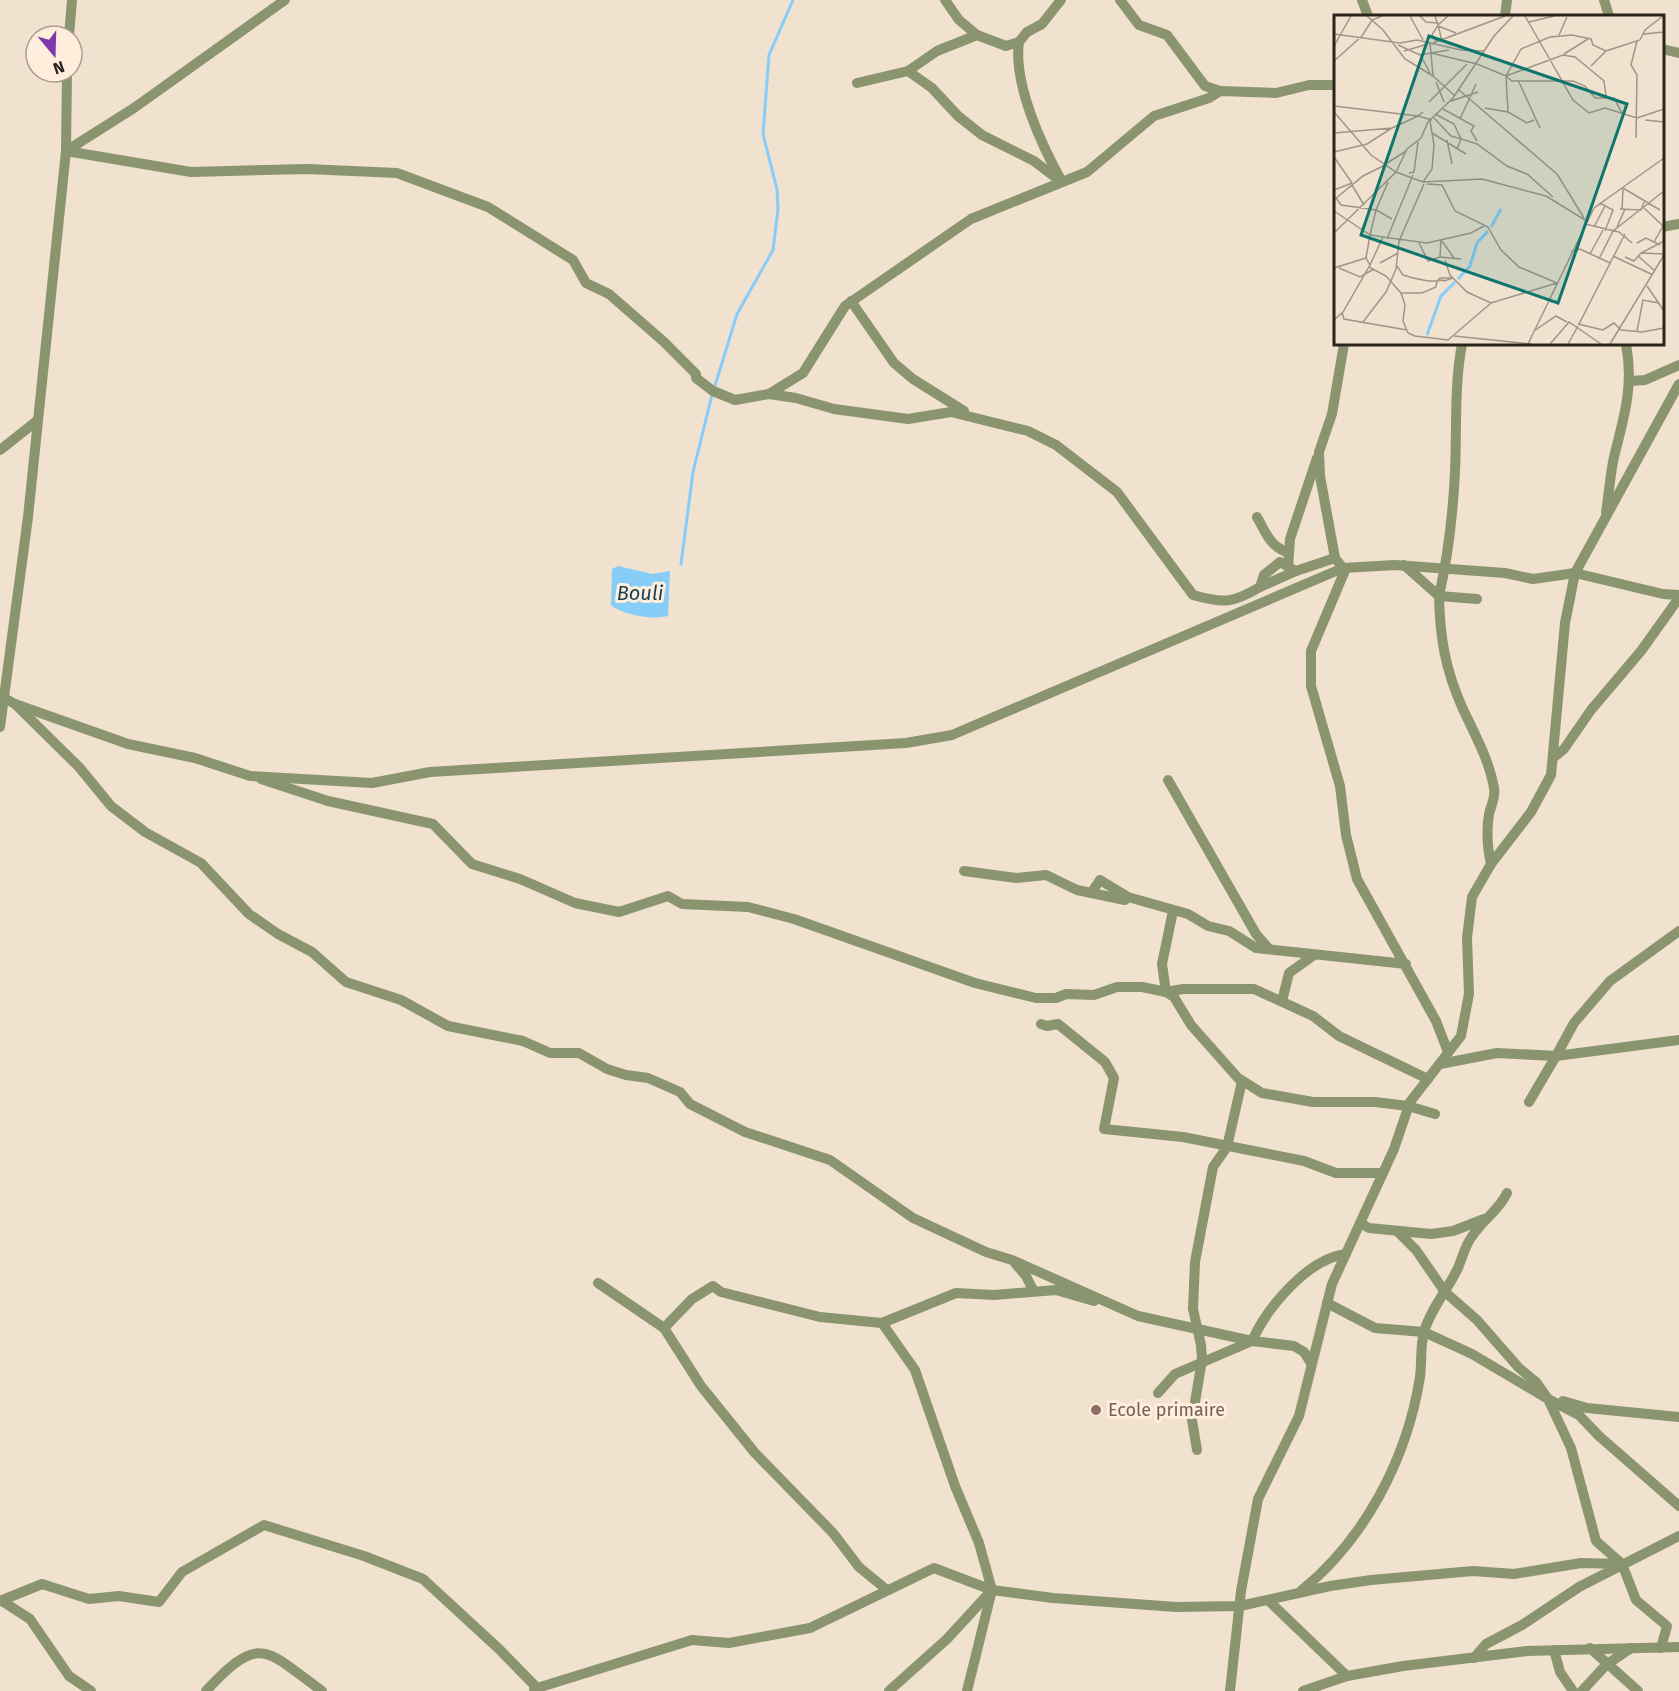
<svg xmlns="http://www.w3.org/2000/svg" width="1679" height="1691" viewBox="0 0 1679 1691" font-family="'Fira Sans',sans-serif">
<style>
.water{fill:#86cdf8}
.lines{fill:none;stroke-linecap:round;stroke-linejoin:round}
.stream{stroke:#86cdf8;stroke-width:3}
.street{stroke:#8a946f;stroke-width:10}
.education-dot{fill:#8d6e63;stroke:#ffeedc;stroke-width:2}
.labels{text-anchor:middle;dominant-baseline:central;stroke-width:6;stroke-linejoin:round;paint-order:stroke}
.education-label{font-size:18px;fill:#785e54;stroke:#ffeedc;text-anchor:start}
.water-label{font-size:20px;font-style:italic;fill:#153d54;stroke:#ffeedc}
.inset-river{fill:none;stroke:#86cdf8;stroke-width:3}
.inset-road{fill:none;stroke:#a19588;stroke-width:1.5}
.view{fill:#0f766e;fill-opacity:0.15;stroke:#0f766e;stroke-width:3}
.inset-edge{fill:none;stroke:#2a241d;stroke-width:3}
</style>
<rect width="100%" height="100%" fill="#f1e1cf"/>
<path class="water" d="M618 566 652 574 670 571 668 616C652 620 623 615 611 605L612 569Z"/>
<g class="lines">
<g class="stream">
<polyline points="714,389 737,314 773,250 778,209 777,189 763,134 769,55 793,0"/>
<polyline points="681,564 693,472 712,395"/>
</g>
<g class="street">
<polyline points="945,0 959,20 977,35"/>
<polyline points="1120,0 1139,25 1167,35 1205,86 1220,91"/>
<polyline points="1362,0 1368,16"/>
<polyline points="1604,0 1609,16"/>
<polyline points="1505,16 1507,0"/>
<polyline points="69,36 72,0"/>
<polyline points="1019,42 1027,32 1042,24 1061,0"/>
<polyline points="1662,49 1679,53"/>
<polyline points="908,71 932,88 958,116 982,135 1034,161 1059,180"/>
<path d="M857 83 908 71 937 51 977 35 1006 46 1019 42C1013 84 1042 146 1062 182"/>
<path d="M66 151 191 172 307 169 397 173 488 207 573 260 586 283 609 294 663 341 696 374V378L713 391 735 400 769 394 796 398 834 409 908 419 951 412 1028 431 1056 445 1117 492 1193 595C1224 604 1233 603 1260 587L1264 575 1280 562 1296 571 1335 558 1343 568"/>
<polyline points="66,151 134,108 285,0"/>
<polyline points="1662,227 1679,224"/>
<polyline points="851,301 894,363 913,379 964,411"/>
<polyline points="1630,381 1645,380 1679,365"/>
<polyline points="769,394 803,373 845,306 971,219 1087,172 1154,116 1209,98 1220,91 1276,93 1309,85 1336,85"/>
<polyline points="0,450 38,420"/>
<path d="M1606 512C1609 494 1610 475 1614 457 1624 417 1634 386 1626 344"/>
<path d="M1257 517C1266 533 1270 547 1289 553"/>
<polyline points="1335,558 1320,476 1319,452 1332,414 1344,344"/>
<path d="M1404 565 1439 596C1448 556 1453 513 1455 472 1457 429 1454 387 1462 344"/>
<polyline points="1288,567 1290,539 1317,458"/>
<polyline points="1346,568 1311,651 1311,686 1340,786 1346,835 1357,879 1436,1021 1448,1052"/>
<polyline points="1260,587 1296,571"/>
<path d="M1477 599 1439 596C1440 638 1445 668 1462 707 1474 733 1489 759 1494 788 1496 796 1491 806 1489 814 1486 832 1487 846 1491 864"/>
<polyline points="6,699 15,704 79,767 111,806 145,832 201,863 249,914 278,934 312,952 346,982 401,1000 448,1026 523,1041 550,1053 579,1053 607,1069 626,1075 648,1078 680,1092 690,1104 745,1132 830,1160 913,1218 986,1252 1012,1260 1138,1316 1252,1341 1294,1346 1304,1352 1311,1363"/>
<polyline points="15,704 128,744 195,758 250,776 372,783 430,772 906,743 952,735 1343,568 1395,565 1505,573 1533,579 1575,573 1663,594 1679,595"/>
<polyline points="0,727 28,517 66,151 67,72"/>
<polyline points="1553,758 1564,749 1591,710 1641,651 1679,598"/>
<polyline points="261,779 328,801 433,824 472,864 520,879 575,903 619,912 668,896 682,904 748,907 794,919 975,983 1036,998 1056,998 1066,994 1094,995 1117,987 1142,987 1166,992 1174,997 1191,1025 1238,1078 1262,1093 1313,1102 1375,1102 1408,1106 1435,1114"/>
<polyline points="1168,780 1256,934 1269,949"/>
<polyline points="964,871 1016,878 1046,875 1077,890 1125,900"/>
<polyline points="1091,893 1100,880 1128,897 1188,914 1208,926 1229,931 1256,948 1406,964"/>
<polyline points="1173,911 1162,964 1166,992 1183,989 1254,989 1313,1016 1339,1036 1428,1079"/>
<polyline points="1282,1001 1289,973 1314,955"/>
<polyline points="1041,1024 1047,1026 1058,1024 1105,1062 1114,1078 1104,1129 1183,1137 1304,1161 1336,1173 1383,1173"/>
<polyline points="1556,1056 1574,1023 1610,981 1679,931"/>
<polyline points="1556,1056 1679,1040"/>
<polyline points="1440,1064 1497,1053 1556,1056 1529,1102"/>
<polyline points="1360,1223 1369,1228 1431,1234 1453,1231 1484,1219"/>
<polyline points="1397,1231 1416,1250 1445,1292 1477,1320 1519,1368 1536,1382 1548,1399 1579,1415 1599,1436 1679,1506"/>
<polyline points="1015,1263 1026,1276 1033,1290"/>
<polyline points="598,1283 664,1328 701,1386 755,1453 833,1533 859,1567 887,1590"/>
<polyline points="1327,1303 1375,1328 1424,1332 1472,1354 1548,1399 1571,1448 1596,1541 1622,1564 1636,1600 1667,1626 1661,1648"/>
<polyline points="882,1323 915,1370 955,1486 979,1543 992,1590 967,1691"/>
<polyline points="664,1328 692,1299 713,1286 721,1292 820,1317 882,1323 956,1293 994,1295 1056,1290 1094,1301"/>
<path d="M1158 1393 1175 1374 1252 1341C1267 1308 1307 1259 1346 1254"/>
<polyline points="1563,1401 1587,1408 1679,1417"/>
<polyline points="1197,1450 1192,1420 1202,1360 1201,1345 1193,1309 1195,1262 1213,1167 1227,1147 1242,1081"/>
<path d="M1301 1591C1365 1539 1407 1459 1420 1377 1422 1363 1420 1346 1424 1332 1430 1310 1448 1289 1458 1268 1463 1256 1465 1245 1473 1235 1484 1219 1499 1210 1507 1193"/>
<polyline points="0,1601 42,1584 89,1599 119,1596 159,1602 182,1572 264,1525 364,1556 423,1579 499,1649 540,1691"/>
<polyline points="2,1601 30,1619 69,1676 91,1691"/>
<polyline points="1269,1601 1347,1676"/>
<polyline points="1590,1648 1638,1691"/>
<polyline points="1554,1650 1560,1672 1573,1691"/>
<polyline points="1474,1658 1486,1644 1522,1625 1579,1587 1679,1536"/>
<polyline points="534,1689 692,1640 729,1643 810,1628 934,1568 992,1590"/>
<path d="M206 1691C261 1632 265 1650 322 1691"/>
<polyline points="889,1691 947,1639 992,1590 1053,1598 1176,1607 1240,1606 1330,1586 1371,1580 1473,1571 1514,1574 1581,1563 1622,1564"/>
<polyline points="1230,1691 1241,1591 1258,1499 1299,1416 1332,1284 1394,1149 1410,1102 1461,1036 1469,994 1467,938 1472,897 1491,864 1531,812 1551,775 1565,623 1575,573 1679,384"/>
<polyline points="1303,1691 1347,1676 1403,1666 1527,1651 1679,1647"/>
<polyline points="1582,1691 1606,1665 1631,1648"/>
</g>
</g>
<circle class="education-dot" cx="1096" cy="1410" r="6"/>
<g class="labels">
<g class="education-label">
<text x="1108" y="1410">Ecole primaire</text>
</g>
<g class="water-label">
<text x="640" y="593">Bouli</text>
</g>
</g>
<g transform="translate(1334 15)">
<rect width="330" height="330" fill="#f1e1cf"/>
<path class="inset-river" d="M157 212 167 194M124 264 136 251 143 228 154 216M93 320 107 281 121 267"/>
<path class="inset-road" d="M33 1 49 15 71 44 99 61M76 1 89 25M86 1 92 7 103 8M101 1 104 10 98 20 103 27M191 1 239 85 255 98 271 93 303 103 330 94M195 7 220 1M104 11 122 18M0 19 66 28 83 25 127 35 150 36M310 19 330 17M225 20 233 2M108 26 104 10 114 1M96 27 99 61 121 81M99 28 171 1M64 30 86 40 115 35M0 31 17 1M70 36 94 29M97 38 143 49 172 61 229 40 241 42 270 66 272 81M230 39 254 24M87 41 96 58M0 46 28 21 38 5 48 1M257 51 272 36 306 25 311 15 329 1M172 61 178 66H239L251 71 261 83H280L289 100M184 65 206 113M102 67 110 87M125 75 223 159 250 203M117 86 144 77M95 87 133 49M0 91 84 101M151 93 174 97 193 108 200 105M109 94 140 111 137 116 143 126M0 97 37 140 62 157 89 167 148 164 212 181 251 205M89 97 84 101 98 105M174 97 172 61 187 34 216 22 238 20 257 24 259 30 272 36M101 99 120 109 127 124 143 129 173 151 193 159 219 182M100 103 117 121 127 124 123 134M126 104 142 69M311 105 330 107M0 118 58 113 84 101M98 118 132 139M302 123 303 60 297 50 303 26M113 125 118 149M0 137 33 129 58 113M0 142 18 168M50 150 72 136M75 158 80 157 84 127M54 167 42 195 58 204M89 167 98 154 100 130 96 106M93 169 108 170 121 196 154 212 167 235 185 252 223 268M18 170 30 190M289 173 326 195M0 175 18 168M2 183 7 190 42 195 36 220 49 222M1 184 29 161 51 150M266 188 279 195 271 216M310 193 329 211M286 194 307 195 311 185M288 195 289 173M0 196 36 220 32 243M251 209 285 217 298 228M260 212 271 191M283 212 291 194M0 218 62 157 73 134 87 123 94 107 119 83 160 21 179 1M53 224 79 160M107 224 106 242 127 244M108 226 120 243M320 227 329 211M85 228 94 246 106 242M303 228 312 223 326 230M237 237 246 234 276 248M307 238 330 239M256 239 269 215M279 241 319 260M304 241 321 256M291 242 300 246 307 238 330 226M265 244 279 216 330 176M111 245 116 260 133 277 157 288 223 268M46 248 64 238M36 250 49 222 93 228 137 218 150 211M63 251 69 260 79 263 94 266H103L108 265 110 266 119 263H106L103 266 102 272 88 278H67M35 252 52 261 67 278 71 290 69 306 74 318 81 321 114 325 157 288M0 253 32 243 36 250 9 297 0 305M5 253 26 262 40 254M313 271 330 296M8 298 10 304 73 315M29 307 52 277 62 254 65 226 90 169M244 309 269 315 280 308 287 315 308 317 330 313M245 309 291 219M200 316 222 301 233 307M303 316 309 285 325 288M120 321 198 329M194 329 260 193 330 143M216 329 235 307 267 329M234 329 244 311M276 329 330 240"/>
<path class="view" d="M95 21 293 89 224 288 27 220Z"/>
<rect width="330" height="330" class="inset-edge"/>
</g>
<g transform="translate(54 54) rotate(161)"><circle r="28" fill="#ffeedc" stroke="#aa9d90" stroke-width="1.5"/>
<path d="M0-4.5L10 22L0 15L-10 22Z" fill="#7d39ad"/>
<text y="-9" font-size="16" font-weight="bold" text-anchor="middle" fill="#2a241d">N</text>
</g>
</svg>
